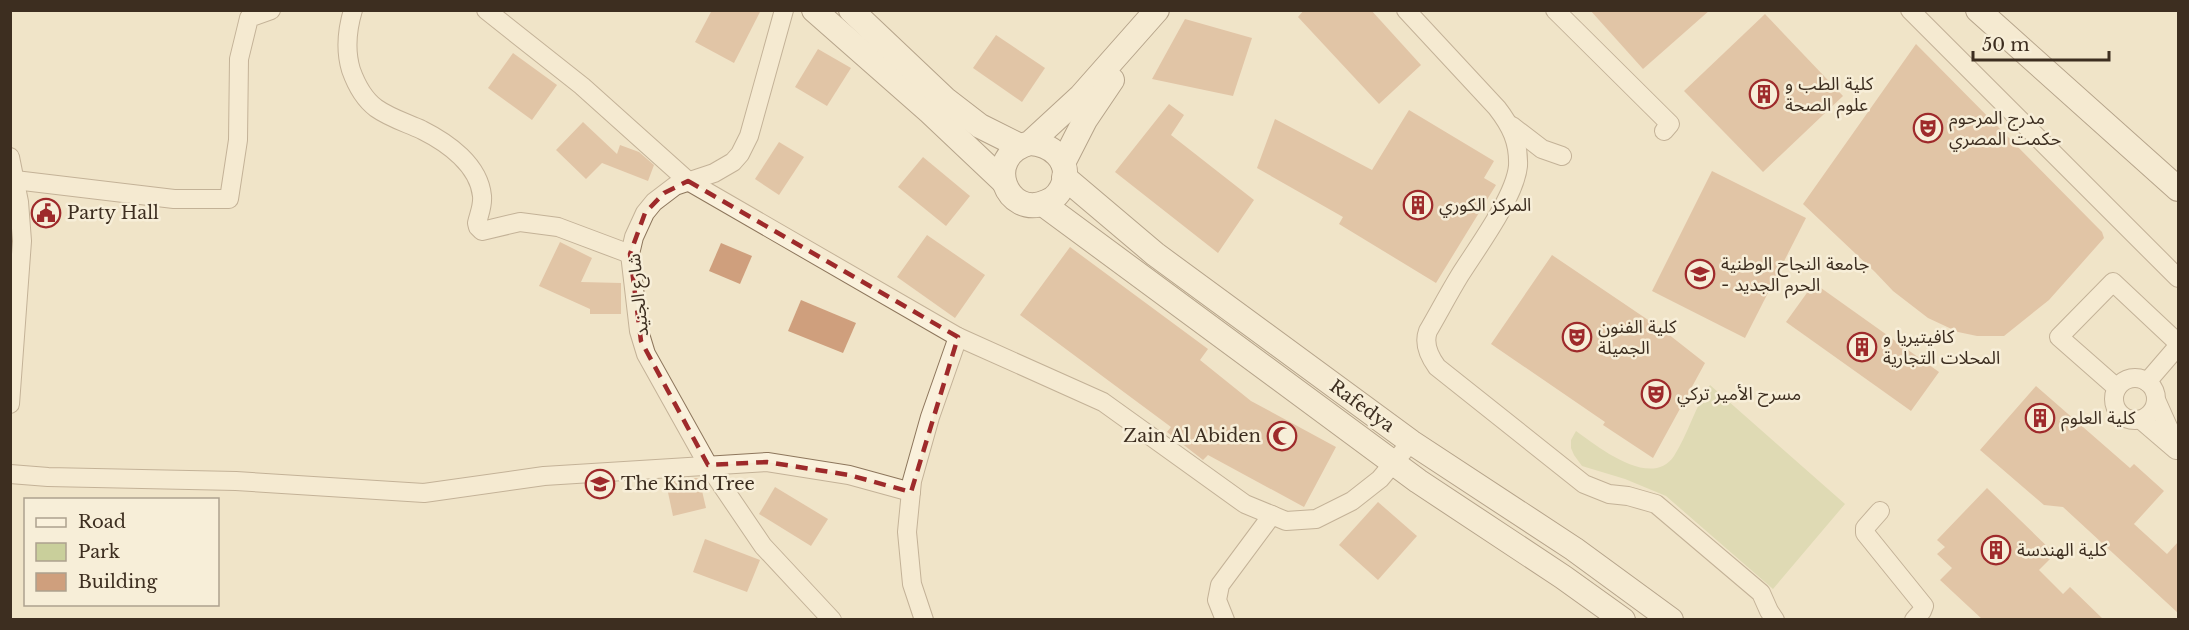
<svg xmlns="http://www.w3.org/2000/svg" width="2189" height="630" viewBox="0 0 2189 630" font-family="'Libre Baskerville','Noto Sans Arabic',serif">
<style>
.green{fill:#c9cf9b}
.building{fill:#cf9f7d}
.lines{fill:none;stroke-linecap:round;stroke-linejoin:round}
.street-casing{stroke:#8d765c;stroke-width:20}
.secondary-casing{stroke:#6f573f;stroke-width:26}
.street{stroke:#faf1dc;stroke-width:18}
.secondary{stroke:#faf1dc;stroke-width:24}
.marked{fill:none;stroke:#9e2a2b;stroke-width:4.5;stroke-dasharray:12 8;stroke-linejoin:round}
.labels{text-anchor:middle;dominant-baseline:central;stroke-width:5;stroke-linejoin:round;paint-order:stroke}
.poi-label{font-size:18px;fill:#3d2e20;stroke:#f7eed8;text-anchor:start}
.street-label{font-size:18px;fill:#3d2e20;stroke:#f7eed8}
</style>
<rect width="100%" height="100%" fill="#f0e4c8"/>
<path class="green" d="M1710 385 1845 504 1773 589 1666 496 1625 479 1582 466 1574 455 1571 448V440L1576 431C1597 446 1651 490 1674 456 1688 434 1695 407 1710 385Z"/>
<g class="building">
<polygon points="712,10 761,10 734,63 695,42"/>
<polygon points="1304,10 1371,10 1421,65 1379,104 1298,17"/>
<polygon points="1590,10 1710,10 1643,69"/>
<polygon points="1765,14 1843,96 1763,172 1684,91"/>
<polygon points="1185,19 1252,38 1233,96 1152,79"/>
<polygon points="996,35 1045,68 1022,102 973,68"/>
<polygon points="1916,44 2102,232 2104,238 2049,300 2004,336 1977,336 1958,332 1928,318 1893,291 1875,272 1803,204"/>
<polygon points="818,49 851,68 827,106 795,87"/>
<polygon points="513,53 557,85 532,120 488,88"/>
<polygon points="1169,104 1184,115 1171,135 1254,200 1218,253 1115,172"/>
<polygon points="1409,110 1494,161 1484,178 1496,185 1436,283 1339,224 1343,217 1257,168 1275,119 1372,170"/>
<polygon points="583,122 617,154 620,145 639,152 654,165 648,181 602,163 586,179 556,150"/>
<polygon points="779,142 804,157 779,195 755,179"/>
<polygon points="923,157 970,196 946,226 898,187"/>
<polygon points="1712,171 1806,218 1745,338 1652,291"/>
<polygon points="927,235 985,275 955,318 897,277"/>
<polygon points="560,242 592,258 581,282 621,283 621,314 590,314 590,309 539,286"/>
<polygon points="721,243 752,256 740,284 709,271"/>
<polygon points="1070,247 1208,349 1200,360 1251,401 1336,447 1304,507 1208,455 1203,460 1167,432 1171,427 1020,315"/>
<polygon points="1552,255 1663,330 1705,363 1653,458 1603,425 1605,422 1491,344"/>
<polygon points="1814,283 1939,372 1911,411 1786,322"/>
<polygon points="801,300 856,323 843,353 788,331"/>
<polygon points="2036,386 2130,468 2134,464 2164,491 2134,524 2167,554 2178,542 2178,613 2063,507 2044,505 1980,450"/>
<polygon points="687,478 699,478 706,508 673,516 666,483"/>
<polygon points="775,487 828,519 811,546 759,514"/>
<polygon points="1987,488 2055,554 2039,570 2063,594 2070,587 2104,620 1983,620 1940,580 1952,568 1937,554 1945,547 1937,540"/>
<polygon points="1378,502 1417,536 1378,580 1339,545"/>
<polygon points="705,539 760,560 747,592 693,572"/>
</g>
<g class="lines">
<g class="street-casing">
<g id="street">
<path d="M353 10C347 30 345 50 351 70 356 84 364 99 376 108 390 118 407 123 422 130 448 143 479 165 482 196 483 206 479 214 477 223L478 227 482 231 520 222 558 227 630 254"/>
<polyline points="486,10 582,86 688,181 958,337 1103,402 1245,504 1286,521 1316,519 1352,501 1380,479 1411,442"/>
<polyline points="784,10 749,136 740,154 733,162 714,173 675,186 654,202 645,213 634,237 630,254 639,331 646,354 708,465 763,546 832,620"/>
<path d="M1406 10 1497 108C1511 126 1519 142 1518 166 1515 197 1477 248 1460 275 1449 293 1439 312 1428 331 1423 344 1429 356 1437 367L1584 484 1609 494 1628 496 1656 504 1761 593 1769 611 1775 620"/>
<polyline points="1555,10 1670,124 1664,131"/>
<polyline points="1910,10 2178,278"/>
<polyline points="1512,126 1542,149 1562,156"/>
<polyline points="10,157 19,202 22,241 10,404"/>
<polyline points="15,180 174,199 229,199 238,140 239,59 249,18 271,10"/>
<circle cx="2135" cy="399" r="21"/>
<polyline points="2147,382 2178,346"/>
<polyline points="2117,388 2059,337 2113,282 2178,343"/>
<polyline points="2157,402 2178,449"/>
<polyline points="2141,420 2176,450"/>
<polyline points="10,474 48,477 236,481 424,493 544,476 767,462 849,475 911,492"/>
<polyline points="1880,511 1865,528 1865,533 1924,606 1922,611 1914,620"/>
<polyline points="924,620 912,584 907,532 912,481 930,417 958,337"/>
<polyline points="1225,620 1217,600 1220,585 1272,515"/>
</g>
</g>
<g class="secondary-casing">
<g id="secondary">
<polyline points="814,10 930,112 1003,181"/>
<polyline points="851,10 945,99 980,126 1020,146"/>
<polyline points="1978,10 2178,189"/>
<path d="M1030 143C1050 144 1070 159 1064 182 1061 191 1055 199 1046 202 1007 220 981 156 1030 143L1081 96 1157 10"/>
<polyline points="1063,163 1085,120 1112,80"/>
<polyline points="1064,177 1155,254 1411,442 1574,549 1671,620"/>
<polyline points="1043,204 1418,481 1563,577 1623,620"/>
</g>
</g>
<use href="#street" class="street"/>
<use href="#secondary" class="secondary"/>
</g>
<path d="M0 0H2189V630H0ZM688 181 958 337 911 492 849 475 767 462 708 465 641 341 630 254 645 213 664 193Z" fill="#f0e4c8" fill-opacity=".55" fill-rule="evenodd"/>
<path class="marked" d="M688 181 958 337 911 492 849 475 767 462 708 465 641 341 630 254 645 213 664 193Z"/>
<defs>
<g id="building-ring" transform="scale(1.5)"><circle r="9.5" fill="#f7eed8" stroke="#9e2a2b" stroke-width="1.5"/><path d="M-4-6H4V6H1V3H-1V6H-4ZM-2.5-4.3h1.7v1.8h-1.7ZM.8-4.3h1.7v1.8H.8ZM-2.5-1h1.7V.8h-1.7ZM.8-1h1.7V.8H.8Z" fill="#9e2a2b"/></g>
<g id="theatre-ring" transform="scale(1.5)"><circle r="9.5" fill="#f7eed8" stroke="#9e2a2b" stroke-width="1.5"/><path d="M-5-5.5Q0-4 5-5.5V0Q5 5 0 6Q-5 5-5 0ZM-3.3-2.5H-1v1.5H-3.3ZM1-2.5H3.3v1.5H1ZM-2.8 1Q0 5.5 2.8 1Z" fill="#9e2a2b"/></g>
<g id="civic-ring" transform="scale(1.5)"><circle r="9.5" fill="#f7eed8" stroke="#9e2a2b" stroke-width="1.5"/><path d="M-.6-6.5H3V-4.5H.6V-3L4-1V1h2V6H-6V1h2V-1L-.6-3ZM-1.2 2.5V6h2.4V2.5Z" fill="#9e2a2b"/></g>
<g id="university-ring" transform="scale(1.5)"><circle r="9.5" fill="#f7eed8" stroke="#9e2a2b" stroke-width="1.5"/><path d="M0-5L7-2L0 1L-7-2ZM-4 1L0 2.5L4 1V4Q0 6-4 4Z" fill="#9e2a2b"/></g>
<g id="mosque-ring" transform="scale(1.5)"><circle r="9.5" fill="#f7eed8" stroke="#9e2a2b" stroke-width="1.5"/><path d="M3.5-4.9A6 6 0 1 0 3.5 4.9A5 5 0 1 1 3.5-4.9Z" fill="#9e2a2b"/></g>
<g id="school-ring" transform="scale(1.5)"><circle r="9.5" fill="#f7eed8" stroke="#9e2a2b" stroke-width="1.5"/><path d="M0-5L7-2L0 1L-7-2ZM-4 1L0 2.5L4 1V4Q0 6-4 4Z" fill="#9e2a2b"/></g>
</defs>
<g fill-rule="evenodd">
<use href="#building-ring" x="1764" y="94"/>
<use href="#theatre-ring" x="1928" y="128"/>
<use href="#building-ring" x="1418" y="205"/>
<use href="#civic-ring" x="46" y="213"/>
<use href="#university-ring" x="1700" y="274"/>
<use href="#theatre-ring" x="1577" y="337"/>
<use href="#building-ring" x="1862" y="347"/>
<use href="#theatre-ring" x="1656" y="394"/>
<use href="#building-ring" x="2040" y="418"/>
<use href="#mosque-ring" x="1282" y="436"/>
<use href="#school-ring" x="600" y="484"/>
<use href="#building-ring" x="1996" y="550"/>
</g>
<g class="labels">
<g class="poi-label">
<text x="1785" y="84">كلية الطب و<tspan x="1785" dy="21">علوم الصحة</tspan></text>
<text x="1949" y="118">مدرج المرحوم<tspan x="1949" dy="21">حكمت المصري</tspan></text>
<text x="1439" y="205">المركز الكوري</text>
<text x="67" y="213">Party Hall</text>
<text x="1721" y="264">جامعة النجاح الوطنية<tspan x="1721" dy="21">- الحرم الجديد</tspan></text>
<text x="1598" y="327">كلية الفنون<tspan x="1598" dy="21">الجميلة</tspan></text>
<text x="1883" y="337">كافيتيريا و<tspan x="1883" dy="21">المحلات التجارية</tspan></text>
<text x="1677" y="394">مسرح الأمير تركي</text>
<text x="2061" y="418">كلية العلوم</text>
<text x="1261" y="436" text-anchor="end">Zain Al Abiden</text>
<text x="621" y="484">The Kind Tree</text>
<text x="2017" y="550">كلية الهندسة</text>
</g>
<g class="street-label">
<text transform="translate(638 295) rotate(-96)">شارع الجنيد</text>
<text transform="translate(1362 406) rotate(36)">Rafedya</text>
</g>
</g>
<rect width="2189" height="630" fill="none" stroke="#3d2e20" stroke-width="24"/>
<rect x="24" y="498" width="195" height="108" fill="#f7eed8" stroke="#ada18e" stroke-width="1.5"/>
<rect x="36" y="518" width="30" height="9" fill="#faf1dc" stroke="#ada18e" stroke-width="1.5"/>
<text x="78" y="528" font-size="18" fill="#3d2e20">Road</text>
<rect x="36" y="543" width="30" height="18" fill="#c9cf9b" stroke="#ada18e" stroke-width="1.5"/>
<text x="78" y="558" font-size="18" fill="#3d2e20">Park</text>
<rect x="36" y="573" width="30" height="18" fill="#cf9f7d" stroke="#ada18e" stroke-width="1.5"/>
<text x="78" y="588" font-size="18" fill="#3d2e20">Building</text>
<path d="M1973 51v9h136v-9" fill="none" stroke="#3d2e20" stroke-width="3"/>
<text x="1982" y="51" font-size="18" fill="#3d2e20" stroke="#f7eed8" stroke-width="4.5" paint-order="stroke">50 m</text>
</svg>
